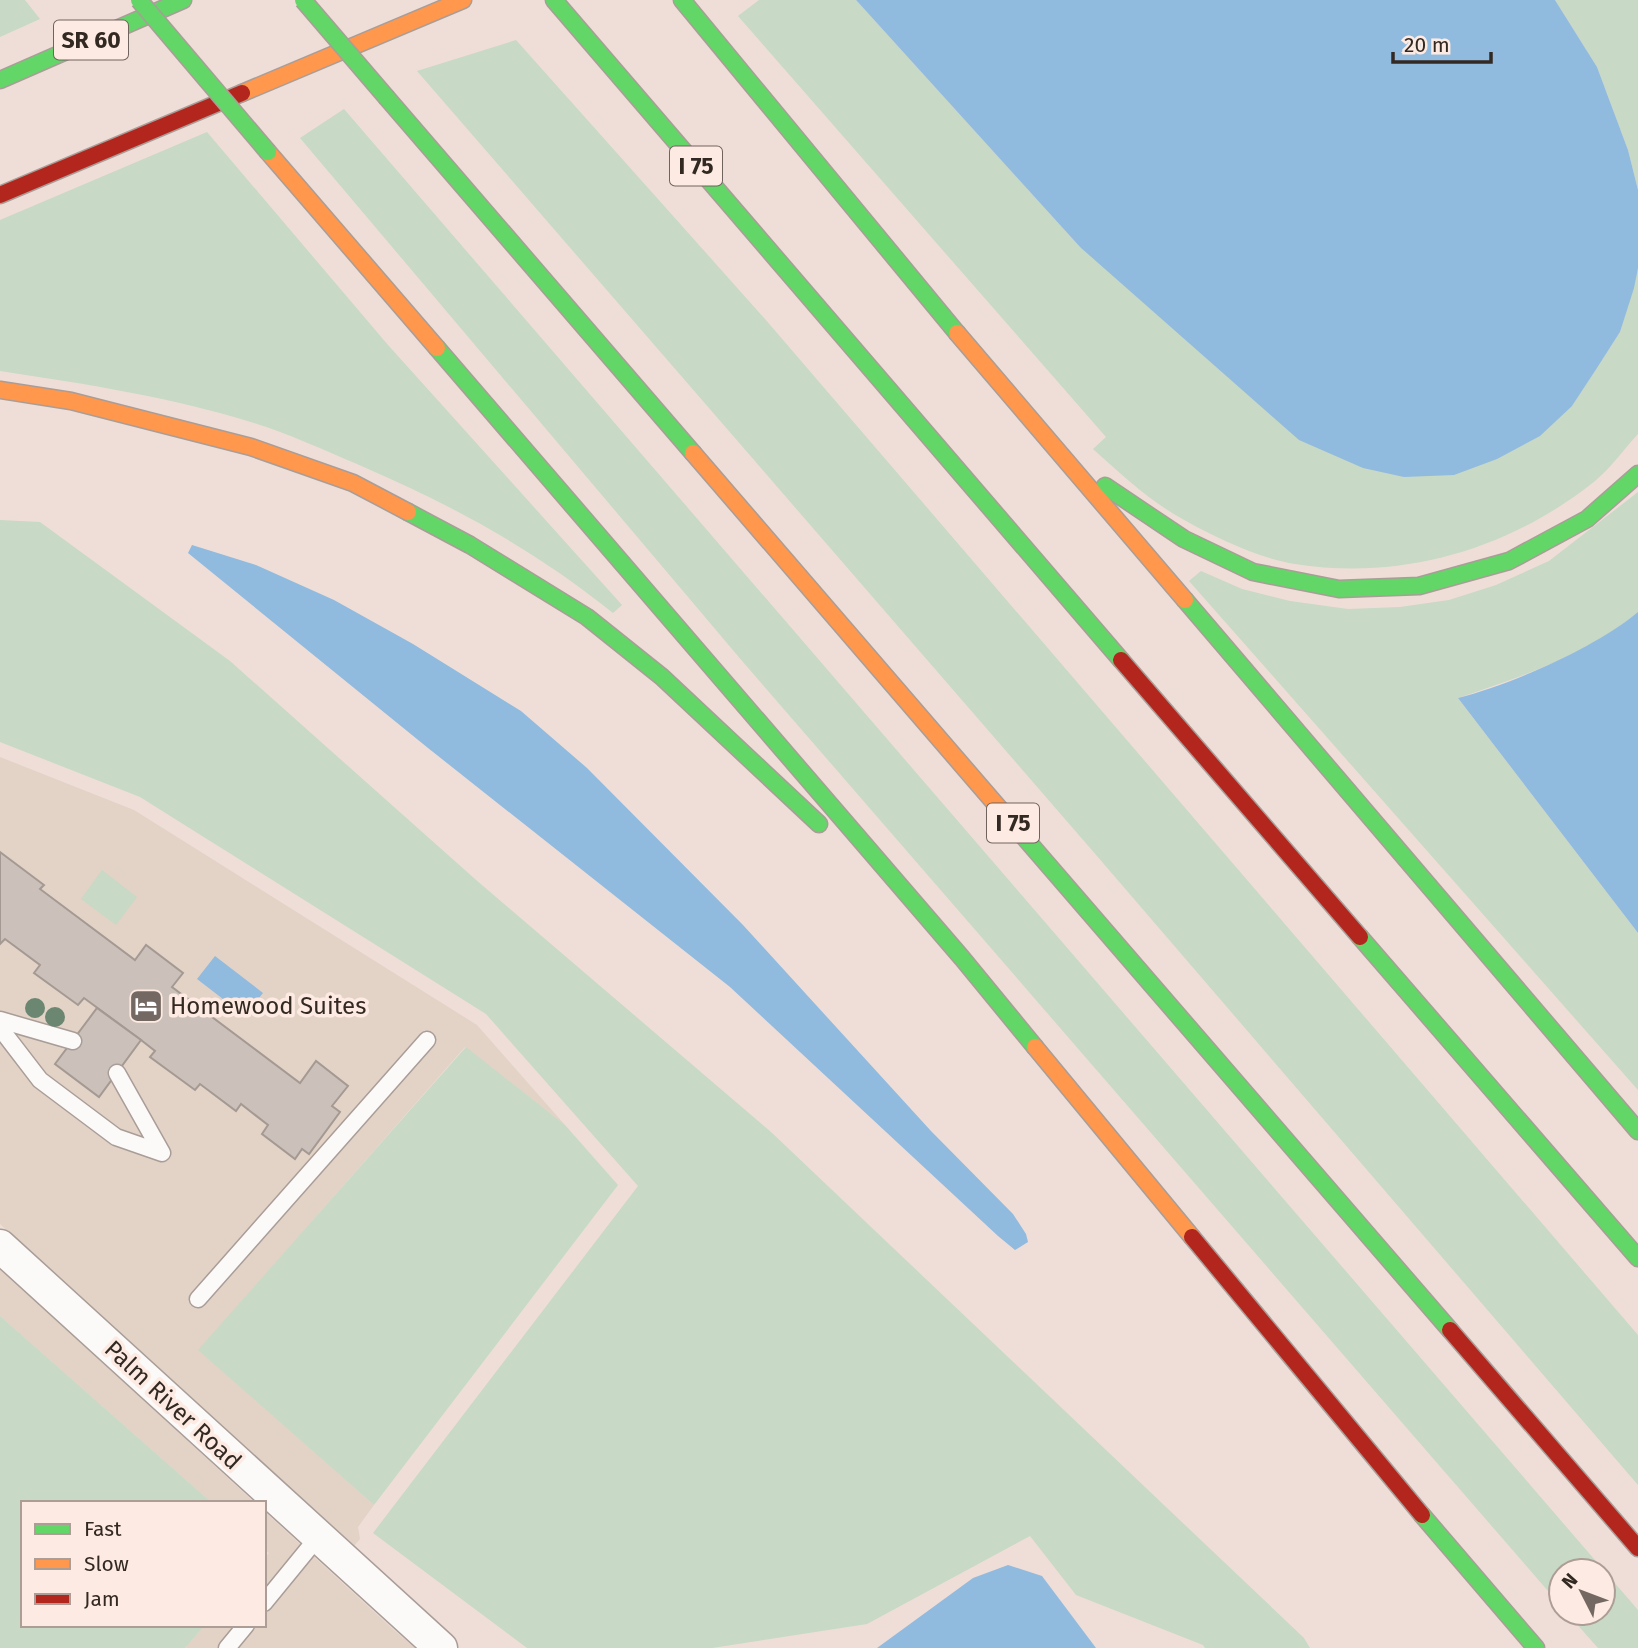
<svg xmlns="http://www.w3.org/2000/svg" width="1638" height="1648" viewBox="0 0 1638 1648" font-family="'Fira Sans',sans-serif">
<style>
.commercial{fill:#e2d3c6}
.green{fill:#c8d9c5}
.water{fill:#91badf}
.building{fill:#ccc0ba;stroke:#a49993;stroke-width:2}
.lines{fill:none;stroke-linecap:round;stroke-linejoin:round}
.lane-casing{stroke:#a99d98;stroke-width:19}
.street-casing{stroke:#a99d98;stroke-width:35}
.fast-casing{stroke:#a99d98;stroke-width:19}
.slow-casing{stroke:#a99d98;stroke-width:19}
.jam-casing{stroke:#a99d98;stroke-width:19}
.lane{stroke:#fcfaf9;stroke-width:16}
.street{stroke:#fcfaf9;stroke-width:32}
.fast{stroke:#63d668;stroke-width:16}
.slow{stroke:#ff974d;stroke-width:16}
.jam{stroke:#b3261e;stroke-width:16}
.fast-bridge-casing{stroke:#a99d98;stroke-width:19;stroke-linecap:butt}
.fast-bridge{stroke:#63d668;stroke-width:16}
.tree{fill:#6b8772}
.labels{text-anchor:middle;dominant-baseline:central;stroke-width:7;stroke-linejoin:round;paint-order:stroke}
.shield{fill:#fdebe3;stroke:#70635d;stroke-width:2}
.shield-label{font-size:23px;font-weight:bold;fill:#332923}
.poi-label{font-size:24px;fill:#332923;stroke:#fdebe3;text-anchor:start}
.street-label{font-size:24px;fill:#332923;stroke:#fdebe3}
</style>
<rect width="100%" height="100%" fill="#eeded7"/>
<g class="commercial">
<polygon points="0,757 134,810 477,1025 565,1125 465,1047 199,1350 374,1505 358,1527 360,1539 353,1547 0,1224"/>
<polygon points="0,1268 255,1503 212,1503 0,1316"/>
<polygon points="264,1511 395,1631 415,1648 185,1648 205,1625 264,1625 264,1558 269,1553 264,1549"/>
</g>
<g class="green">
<polygon points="0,0 25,0 40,19 0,37"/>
<path d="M759 0H856L1080 247 1572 406 1620 332 1638 268V434C1624 449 1611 468 1595 481 1510 549 1403 581 1295 564 1258 558 1219 539 1186 521 1152 503 1122 475 1093 449L1106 437 738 16Z"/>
<polygon points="1555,0 1638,0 1638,190 1628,150 1597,67"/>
<polygon points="516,40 765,319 1638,1335 1638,1485 1097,856 417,71"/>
<polygon points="344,109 1638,1610 1638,1648 1598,1648 1567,1613 1603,1613 1603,1571 1561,1571 1561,1606 743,662 300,138"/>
<path d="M207 132 388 345 622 605 613 613C532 548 452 505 357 464 324 450 289 434 254 423 171 397 86 384 0 371V220Z"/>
<path d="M1638 492V612C1588 654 1519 678 1458 698L1638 933V1090L1189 581 1201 571 1242 589 1290 601 1348 609 1400 607 1449 600 1496 585 1549 561Z"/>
<polygon points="0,520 40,522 230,661 475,879 771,1132 1304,1638 1310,1648 1205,1648 1203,1645 1076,1595 1030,1536 867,1624 712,1648 527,1648 373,1533 638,1186 486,1014 140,797 0,742"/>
<polygon points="102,870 137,897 116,925 81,899"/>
<polygon points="466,1047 565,1125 618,1185 374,1505 198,1350"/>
<polygon points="0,1316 212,1503 23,1503 23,1625 205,1625 185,1648 0,1648"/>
</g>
<g class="water">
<polygon points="856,0 1555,0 1597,67 1628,150 1638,190 1638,268 1634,288 1620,332 1595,371 1572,406 1540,436 1497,459 1454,475 1404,477 1363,468 1299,440 1080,247"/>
<polygon points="192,545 256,565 334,600 413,644 521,711 587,768 743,925 931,1131 1013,1214 1026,1234 1028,1242 1015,1250 998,1236 730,987 428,748 188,553"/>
<path d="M1638 612V933L1458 698C1512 684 1595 648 1638 612Z"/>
<polygon points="215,956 263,993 245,1016 197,979"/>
<polygon points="1008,1565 1042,1576 1096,1648 877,1648 973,1578"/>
</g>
<g class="building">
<polygon points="0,852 44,885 40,889 135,960 146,945 183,973 172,987 300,1083 316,1061 348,1086 332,1106 340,1112 309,1154 302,1149 295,1159 262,1134 268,1125 241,1104 236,1111 200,1084 195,1090 150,1057 155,1051 141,1040 84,998 78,1005 34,973 40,965 5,939 0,944"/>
<polygon points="97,1008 141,1040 99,1097 55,1064"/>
</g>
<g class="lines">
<g class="lane-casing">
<g id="lane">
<polyline points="0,1020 73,1041"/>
<polyline points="0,1028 40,1080 116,1137 162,1153 117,1073"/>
<polyline points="198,1299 427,1040"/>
<polyline points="264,1603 318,1537"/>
<polyline points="227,1648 246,1625"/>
</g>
</g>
<g class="street-casing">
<polyline id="street" points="0,1246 441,1648"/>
</g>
<g class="fast-casing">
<g id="fast">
<polyline points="554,0 1121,660"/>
<polyline points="682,0 957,333"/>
<polyline points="0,80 183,0"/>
<polyline points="387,98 693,453"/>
<polyline points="437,348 962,958 1035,1047"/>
<polyline points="1105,486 1184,539 1253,572 1339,589 1419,586 1509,561 1587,519 1638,474"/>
<polyline points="408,512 470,545 587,617 662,677 819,824"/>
<polyline points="1185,600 1638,1131"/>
<polyline points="1011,822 1450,1330"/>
<polyline points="1360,937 1638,1258"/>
<polyline points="1422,1515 1536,1648"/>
</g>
</g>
<g class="slow-casing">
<g id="slow">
<polyline points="242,93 463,0"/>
<polyline points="268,152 437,348"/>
<polyline points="957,333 1185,600"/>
<polyline points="0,390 71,401 251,447 353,483 408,512"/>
<polyline points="693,453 1011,822"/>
<polyline points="1035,1047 1192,1237"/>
</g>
</g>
<g class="jam-casing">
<g id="jam">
<polyline points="0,195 242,93"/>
<polyline points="1121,660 1360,937"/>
<polyline points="1192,1237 1422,1515"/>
<polyline points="1450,1330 1638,1548"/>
</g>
</g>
<use href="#lane" class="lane"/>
<use href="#street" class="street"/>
<use href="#fast" class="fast"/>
<use href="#slow" class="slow"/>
<use href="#jam" class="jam"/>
<g class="fast-bridge-casing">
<g id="fast-bridge">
<polyline points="139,0 268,152"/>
<polyline points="303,0 387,98"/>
</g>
</g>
<use href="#fast-bridge" class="fast-bridge"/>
</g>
<g class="tree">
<circle cx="35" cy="1008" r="10"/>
<circle cx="55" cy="1017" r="10"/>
</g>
<defs>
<g id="hotel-square" transform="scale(1.75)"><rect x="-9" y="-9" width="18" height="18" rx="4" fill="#746862" stroke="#fdebe3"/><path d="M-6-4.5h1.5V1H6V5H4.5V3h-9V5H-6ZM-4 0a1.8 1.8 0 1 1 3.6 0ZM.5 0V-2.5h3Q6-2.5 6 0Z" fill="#fff"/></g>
</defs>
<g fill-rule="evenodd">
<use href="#hotel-square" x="146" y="1006"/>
</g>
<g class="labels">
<g class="shield">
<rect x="54" y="20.5" width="74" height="39" rx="5"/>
<rect x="670" y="146.5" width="52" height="39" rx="5"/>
<rect x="987" y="803.5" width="52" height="39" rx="5"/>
</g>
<g class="shield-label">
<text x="91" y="40">SR 60</text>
<text x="696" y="166">I 75</text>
<text x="1013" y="823">I 75</text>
</g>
<g class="poi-label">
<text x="170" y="1006">Homewood Suites</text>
</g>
<g class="street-label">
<text transform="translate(173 1405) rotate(43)">Palm River Road</text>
</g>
</g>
<rect x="21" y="1501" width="245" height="126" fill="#fdebe3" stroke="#ac9d96" stroke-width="2"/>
<rect x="35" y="1524" width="35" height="10" fill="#63d668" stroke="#ac9d96" stroke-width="2"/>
<text x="84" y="1536" font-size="21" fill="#332923">Fast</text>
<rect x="35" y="1559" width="35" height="10" fill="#ff974d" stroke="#ac9d96" stroke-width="2"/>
<text x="84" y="1571" font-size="21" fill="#332923">Slow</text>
<rect x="35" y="1594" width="35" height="10" fill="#b3261e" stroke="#ac9d96" stroke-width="2"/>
<text x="84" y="1606" font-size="21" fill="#332923">Jam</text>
<g transform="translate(1582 1592) rotate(312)"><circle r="33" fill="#fdebe3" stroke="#ac9d96" stroke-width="2"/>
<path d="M0-5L12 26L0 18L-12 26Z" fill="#746862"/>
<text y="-10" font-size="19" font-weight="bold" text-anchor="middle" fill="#332923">N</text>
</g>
<path d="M1393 52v10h98v-10" fill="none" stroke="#332923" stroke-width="3.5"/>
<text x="1404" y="52" font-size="21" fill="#332923" stroke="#fdebe3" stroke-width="5" paint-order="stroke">20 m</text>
</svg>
